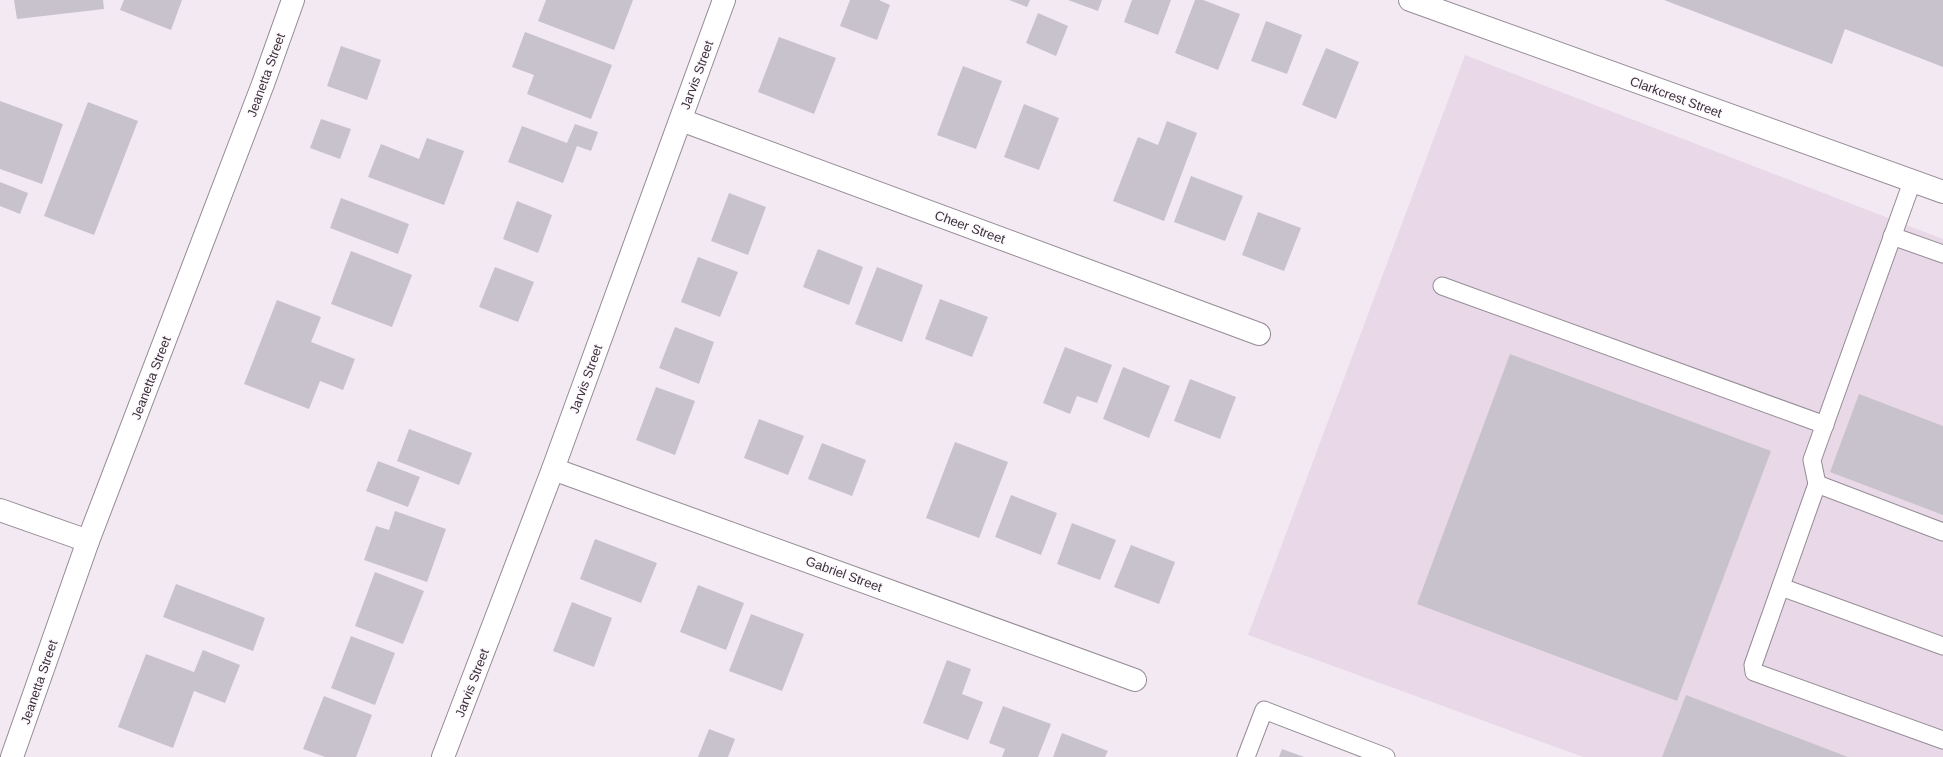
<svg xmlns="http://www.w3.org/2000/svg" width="1943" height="757" viewBox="0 0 1943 757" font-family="Helvetica,sans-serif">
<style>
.built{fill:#e9d9e8}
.building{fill:#c8c2cd}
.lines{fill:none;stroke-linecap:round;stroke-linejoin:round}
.lane-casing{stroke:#948b94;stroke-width:19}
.street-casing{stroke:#948b94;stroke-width:24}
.secondary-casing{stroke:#948b94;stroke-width:24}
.lane{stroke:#fff;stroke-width:17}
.street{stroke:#fff;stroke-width:22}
.secondary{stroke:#fff;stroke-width:22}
.labels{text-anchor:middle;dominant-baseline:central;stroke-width:3;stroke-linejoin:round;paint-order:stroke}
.street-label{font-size:13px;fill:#363236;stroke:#fef8fe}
</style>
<rect width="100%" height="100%" fill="#f3e9f3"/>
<polygon class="built" points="1465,55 1943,239 1943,757 1583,757 1248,635"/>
<g class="building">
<polygon points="14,0 103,0 104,9 17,19"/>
<polygon points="124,0 182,0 171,30 120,10"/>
<polygon points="546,0 633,0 614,50 538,21"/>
<polygon points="850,0 879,0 890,5 877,40 840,26"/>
<polygon points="1009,0 1030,0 1027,7"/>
<polygon points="1068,0 1102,0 1098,11"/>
<polygon points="1132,0 1171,0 1158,35 1124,22"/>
<polygon points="1195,0 1203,0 1240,14 1218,70 1175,53"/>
<polygon points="1664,0 1943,0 1943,67 1845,29 1832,64"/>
<polygon points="1038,13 1068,26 1056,56 1026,43"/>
<polygon points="1266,21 1302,35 1287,74 1251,61"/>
<polygon points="525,32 612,65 591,119 527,94 534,75 512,67"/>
<polygon points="779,37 836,58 814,114 758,92"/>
<polygon points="341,46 381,60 367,100 327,86"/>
<polygon points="1326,48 1359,62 1336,119 1302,105"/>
<polygon points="963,66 1002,81 976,149 937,135"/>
<polygon points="0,101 63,124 42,184 0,169"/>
<polygon points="88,102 138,121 94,235 44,216"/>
<polygon points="1024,104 1059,118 1039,170 1004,157"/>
<polygon points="321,119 351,129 340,159 310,148"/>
<polygon points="1167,121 1197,133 1164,221 1113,201 1138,137 1158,145"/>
<polygon points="575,124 598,132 591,151 577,146 563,183 508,162 522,126 567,143"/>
<polygon points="427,138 464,151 444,205 368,177 381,144 419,159"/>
<polygon points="1191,176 1243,196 1225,241 1174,222"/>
<polygon points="0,182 28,193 20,214 0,206"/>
<polygon points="729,193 766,207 748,255 711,241"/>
<polygon points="341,198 409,224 398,254 330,228"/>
<polygon points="517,201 552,215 538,253 503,239"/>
<polygon points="1258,212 1301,228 1284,271 1242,255"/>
<polygon points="818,249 863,267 849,305 803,287"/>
<polygon points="351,251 412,275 392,327 331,304"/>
<polygon points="698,257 738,272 720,317 681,302"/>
<polygon points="495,267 534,282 518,322 479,307"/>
<polygon points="877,267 923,285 902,342 855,324"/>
<polygon points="940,299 988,317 972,357 925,339"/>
<polygon points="277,300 321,317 311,342 355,359 343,390 320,381 309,409 244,384"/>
<polygon points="675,327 714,342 699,384 659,368"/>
<polygon points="1065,347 1112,365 1097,403 1077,396 1070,414 1043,403"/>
<polygon points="1510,354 1771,451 1677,701 1417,604"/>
<polygon points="1123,367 1170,386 1149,438 1103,419"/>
<polygon points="1190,379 1236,397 1220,439 1174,421"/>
<polygon points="656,387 695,401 675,455 636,440"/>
<polygon points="1859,394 1943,426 1943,515 1830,472"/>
<polygon points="759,419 804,436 788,475 744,458"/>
<polygon points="409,429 472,453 459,485 397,461"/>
<polygon points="955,442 1008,462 979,538 926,518"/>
<polygon points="822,443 866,460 852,496 808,479"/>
<polygon points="378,461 420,477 408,507 366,491"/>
<polygon points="1011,495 1057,513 1041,555 995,537"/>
<polygon points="395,511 446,529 427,582 364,560 376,526 389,530"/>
<polygon points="1072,523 1116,540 1100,580 1057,564"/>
<polygon points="595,539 657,563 641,603 580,579"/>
<polygon points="1131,545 1175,562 1159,604 1114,587"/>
<polygon points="375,572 424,591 403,644 355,626"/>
<polygon points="176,584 265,618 253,651 163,617"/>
<polygon points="698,585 744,603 726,650 680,632"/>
<polygon points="572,602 612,618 594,667 553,651"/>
<polygon points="751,614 804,634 782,691 729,671"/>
<polygon points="351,636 395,653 375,705 331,688"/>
<polygon points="203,650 240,665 225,703 194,691 173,748 118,727 146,654 194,672"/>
<polygon points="947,660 971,669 962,694 983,702 968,740 923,723"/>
<polygon points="1686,695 1848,757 1662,757"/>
<polygon points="324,696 372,715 356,757 325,757 303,749"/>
<polygon points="1003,706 1051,724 1038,757 1002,757 1005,749 989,743"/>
<polygon points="709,729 735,739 728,757 698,757"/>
<polygon points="1062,733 1108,751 1105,757 1053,757"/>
<polygon points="1282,749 1304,757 1279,757"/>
</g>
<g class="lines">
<g class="lane-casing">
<g id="lane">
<polyline points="1912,182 1812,460 1817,484 1753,665 1754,672 1943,740"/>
<polyline points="1892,236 1943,254"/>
<polyline points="1442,286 1825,425"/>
<polyline points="1817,484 1943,532"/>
<polyline points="1781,587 1943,646"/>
<polyline points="1246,757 1264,710 1386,757"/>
</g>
</g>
<g class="street-casing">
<g id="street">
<polyline points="1410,0 1943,192"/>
<polyline points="681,120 1259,334"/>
<polyline points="553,469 1135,680"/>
<polyline points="0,510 88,541"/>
<polyline points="443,757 553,469 724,0"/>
</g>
</g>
<g class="secondary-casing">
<polyline id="secondary" points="12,757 88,541 263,84 293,0"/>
</g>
<use href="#lane" class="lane"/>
<use href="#street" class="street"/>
<use href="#secondary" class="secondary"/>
</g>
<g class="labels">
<g class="street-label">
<text transform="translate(266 75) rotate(-70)">Jeanetta Street</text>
<text transform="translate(697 75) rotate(-70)">Jarvis Street</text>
<text transform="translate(1676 97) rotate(20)">Clarkcrest Street</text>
<text transform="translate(970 227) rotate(20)">Cheer Street</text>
<text transform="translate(151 378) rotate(-69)">Jeanetta Street</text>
<text transform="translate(586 379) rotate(-70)">Jarvis Street</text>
<text transform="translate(844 574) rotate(20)">Gabriel Street</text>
<text transform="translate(39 682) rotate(-71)">Jeanetta Street</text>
<text transform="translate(472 683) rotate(-69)">Jarvis Street</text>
</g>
</g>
</svg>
